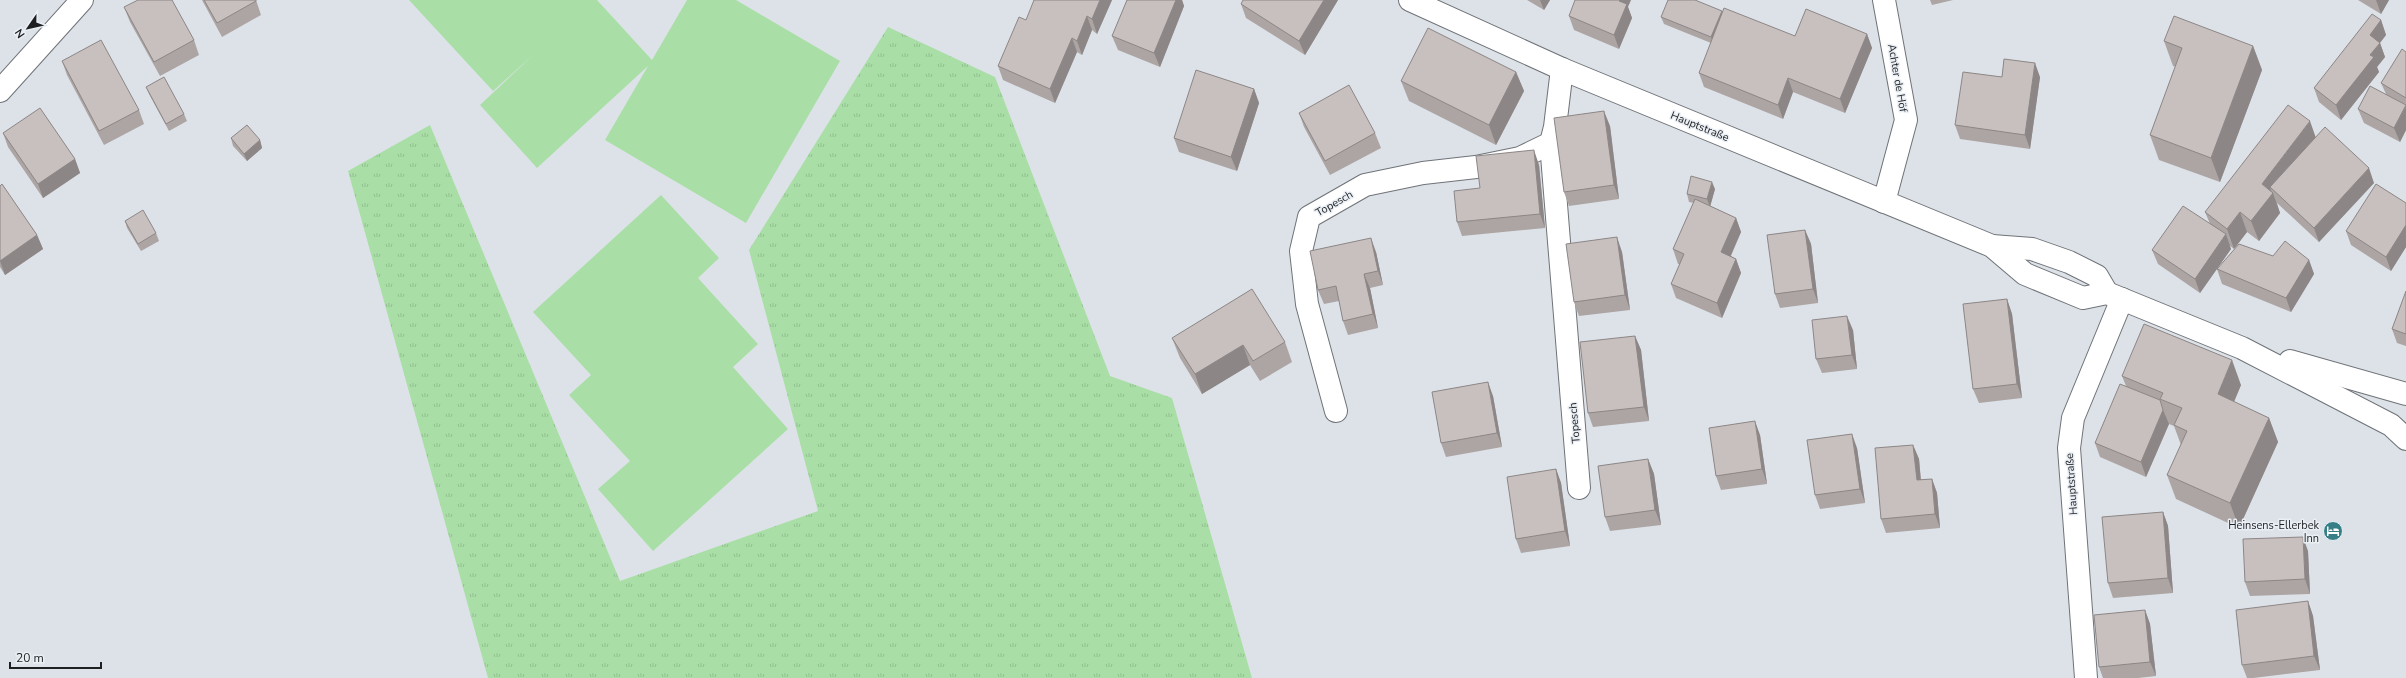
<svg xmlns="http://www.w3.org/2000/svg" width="2406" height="678" viewBox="0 0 2406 678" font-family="'Nunito Sans',sans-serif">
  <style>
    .grass { fill: url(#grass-tufts) }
    .pitch { fill: #a9dfa6 }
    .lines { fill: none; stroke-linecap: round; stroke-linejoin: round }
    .minor-casing { stroke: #6f7378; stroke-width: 24 }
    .major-casing { stroke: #6f7378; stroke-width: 24 }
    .minor { stroke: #fff; stroke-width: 22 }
    .major { stroke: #fff; stroke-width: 22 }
    .wall { fill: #aca5a4 }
    .shaded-wall { fill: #8c8686 }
    .building { fill: #c8c0bf; stroke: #8c8686 }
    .labels { text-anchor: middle; stroke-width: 3; stroke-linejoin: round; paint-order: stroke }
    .street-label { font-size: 11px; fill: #1d1f21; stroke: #eaeff5 }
    .poi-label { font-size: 11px; fill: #1d1f21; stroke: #eaeff5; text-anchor: end }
  </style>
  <defs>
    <pattern id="grass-tufts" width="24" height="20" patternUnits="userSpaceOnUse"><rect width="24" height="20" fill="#a9dfa6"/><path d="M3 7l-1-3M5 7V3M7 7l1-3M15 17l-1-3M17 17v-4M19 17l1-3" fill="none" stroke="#91bf8f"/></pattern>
  </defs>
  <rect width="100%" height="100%" fill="#dde2e8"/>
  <path class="grass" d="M888,27L995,77L1110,376L1172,398L1252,678H488L348,171L430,125L620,581L818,511L749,250Z"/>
  <g class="pitch">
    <path d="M409,0H597L652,60L687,0H736L840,61L746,223L605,140L648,66L537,168L480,105L534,54L493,91Z"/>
    <path d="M661,195L719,258L698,278L758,344L733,367L788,429L653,551L598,489L630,461L569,395L591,375L533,312Z"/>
  </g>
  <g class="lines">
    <defs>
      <g id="minor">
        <path d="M1884,0L1906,120L1884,202"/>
        <path d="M0,91L82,0"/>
        <path d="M1551,143L1579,488"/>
        <path d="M1336,411L1307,304L1301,251L1309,217L1365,185L1423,173L1476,167L1520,158L1551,143L1555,127L1562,69"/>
        <path d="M2086,678L2069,448L2073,418L2122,299"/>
      </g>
      <g id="major">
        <path d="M1410,0L1562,69L1992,246L2025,274L2083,298L2107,293L2242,348L2391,425L2406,439"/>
        <path d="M1992,246L2032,249L2069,262L2097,276L2107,293"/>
        <path d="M2290,361L2406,394"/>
      </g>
    </defs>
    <use href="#minor" class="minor-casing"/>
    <use href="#major" class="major-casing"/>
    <use href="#minor" class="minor"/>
    <use href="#major" class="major"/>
  </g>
  <g class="wall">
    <path d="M202,0H256L261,15L222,37Z"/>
    <path d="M1112,0L1097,34L1092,30L1082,55L1077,52L1055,103L1003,80L998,66Z"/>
    <path d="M1127,0H1182L1184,6L1160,67L1118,50L1112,36Z"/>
    <path d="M1338,0L1305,55L1246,18L1241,4Z"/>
    <path d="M1527,0H1550L1544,10Z"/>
    <path d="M1930,0H1953L1932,5Z"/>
    <path d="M2358,0H2389L2381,14Z"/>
    <path d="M124,7L194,40L199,55L160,76L130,22Z"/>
    <path d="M1628,7L1632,18L1619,49L1574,30L1569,16Z"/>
    <path d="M1722,13L1795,36L1867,34L1872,48L1845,113L1793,92L1783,119L1704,87L1699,73L1711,43L1664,24L1661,17Z"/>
    <path d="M2381,20L2386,35L2380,43L2385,57L2377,67L2379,72L2341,120L2319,102L2314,88Z"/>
    <path d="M2164,41L2253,46L2262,70L2220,182L2159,160L2150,135L2176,67L2173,66Z"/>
    <path d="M2406,52V130L2400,142L2364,123L2358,109L2386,94L2381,83Z"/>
    <path d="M62,61L139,110L144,124L104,145L67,75Z"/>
    <path d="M1516,72L1524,91L1496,145L1409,101L1401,81Z"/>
    <path d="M2002,77H2040L2030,149L1960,139L1955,125Z"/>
    <path d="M146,87L184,114L187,121L169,131L149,94Z"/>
    <path d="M1254,89L1259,103L1237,171L1179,152L1174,138Z"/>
    <path d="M1299,113L1375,133L1381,148L1330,175L1304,127Z"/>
    <path d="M1610,126L1619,199L1569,206L1564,192Z"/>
    <path d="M3,133L75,159L80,173L43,198L8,147Z"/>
    <path d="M2316,137L2374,183L2319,242L2277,203L2280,213L2259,241L2247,232L2234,249L2229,245L2231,249L2200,293L2158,264L2152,250L2210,224L2205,212Z"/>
    <path d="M231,138L260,140L262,148L247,161L233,146Z"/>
    <path d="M1539,165L1545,228L1462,236L1457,222L1480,188Z"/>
    <path d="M0,186L37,235L43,249L5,275L0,267Z"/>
    <path d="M1715,189L1710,206L1736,218L1741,232L1731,256L1736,259L1741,273L1722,318L1676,298L1671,284L1680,264H1678L1673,249L1694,203L1689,202L1687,194Z"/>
    <path d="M2406,203V247L2391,271L2351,245L2346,231Z"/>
    <path d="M125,221L156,233L159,241L141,251L127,228Z"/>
    <path d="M1805,230L1811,244L1818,303L1780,308L1775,294Z"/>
    <path d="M1376,252L1383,285L1370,288L1378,328L1348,335L1343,321L1339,301L1324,304L1318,290Z"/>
    <path d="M1622,252L1630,310L1579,316L1574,302Z"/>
    <path d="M2273,256L2309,260L2314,274L2291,312L2222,284L2217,269Z"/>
    <path d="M2406,291V346L2397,343L2392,329Z"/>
    <path d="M2007,299L2012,314L2022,398L1979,403L1973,389Z"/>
    <path d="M1853,330L1857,369L1822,373L1816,359Z"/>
    <path d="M1635,336L1641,350L1649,421L1593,427L1588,413Z"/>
    <path d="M1172,338L1285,342L1292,362L1260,381L1250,365L1202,394L1180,358Z"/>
    <path d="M2122,376L2241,385L2234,402L2269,418L2278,442L2239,528L2176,499L2167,475L2181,445L2174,426L2169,424L2146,477L2100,457L2095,443L2126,386Z"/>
    <path d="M1493,396L1502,447L1446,457L1441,443Z"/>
    <path d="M1760,435L1767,484L1721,490L1716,476Z"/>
    <path d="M1913,445L1919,459L1921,480L1932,479L1937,493L1940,528L1886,533L1881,519Z"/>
    <path d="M1857,448L1865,503L1820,509L1815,495Z"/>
    <path d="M1648,459L1654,474L1661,525L1610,531L1605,517Z"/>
    <path d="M1556,469L1561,483L1570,546L1521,553L1516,539Z"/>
    <path d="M2163,512L2168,526L2173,593L2113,598L2108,583Z"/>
    <path d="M2308,551L2310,594L2250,596L2245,582Z"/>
    <path d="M2308,601L2313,616L2320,670L2253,678H2247L2242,665Z"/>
    <path d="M2145,610L2150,624L2156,676L2138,678H2103L2099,667Z"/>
  </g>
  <g class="shaded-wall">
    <path d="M1100,0H1112L1097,34L1092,19Z"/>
    <path d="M1176,0H1182L1184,6L1160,67L1154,53Z"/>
    <path d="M1324,0H1338L1305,55L1299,41Z"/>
    <path d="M1540,0H1550L1544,10Z"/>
    <path d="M1620,0H1631L1628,7L1632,18L1619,49L1614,35Z"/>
    <path d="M2376,0H2389L2381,14Z"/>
    <path d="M1722,11L1724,19L1714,44L1711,37Z"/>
    <path d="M1087,16L1092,30L1082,55L1077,41Z"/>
    <path d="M2381,20L2386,35L2375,49L2370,35Z"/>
    <path d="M1867,34L1872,48L1845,113L1840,99Z"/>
    <path d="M1072,38L1077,52L1055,103L1050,89Z"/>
    <path d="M2380,43L2385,57L2377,67L2379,72L2341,120L2336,105L2370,55Z"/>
    <path d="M2253,46L2262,70L2220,182L2211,158Z"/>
    <path d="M2035,63L2040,77L2030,149L2025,135Z"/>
    <path d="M1516,72L1524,91L1496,145L1489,125Z"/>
    <path d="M1788,78L1793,92L1783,119L1778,105Z"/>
    <path d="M1254,89L1259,103L1237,171L1231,157Z"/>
    <path d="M2406,106V130L2400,142L2394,128Z"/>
    <path d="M1604,111L1610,126L1619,199L1614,185Z"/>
    <path d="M2310,121L2317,141L2270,187L2272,194L2273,193L2280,213L2259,241L2251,221L2262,184Z"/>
    <path d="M260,140L262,148L247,161L244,154Z"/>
    <path d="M1534,150L1539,165L1545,228L1540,214Z"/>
    <path d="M75,159L80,173L43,198L38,184Z"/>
    <path d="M2369,168L2374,183L2319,242L2314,228Z"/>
    <path d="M1712,182L1715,189L1710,207L1707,199Z"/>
    <path d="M2240,212L2247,232L2234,249L2227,229Z"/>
    <path d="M1736,218L1741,232L1726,266L1721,252Z"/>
    <path d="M2406,225V247L2391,271L2386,257Z"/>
    <path d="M1805,230L1811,244L1818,303L1813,289Z"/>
    <path d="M2226,234L2231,249L2200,293L2195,279Z"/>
    <path d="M37,235L43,249L5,275L0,261Z"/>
    <path d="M1617,237L1622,252L1630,310L1625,295Z"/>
    <path d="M1371,238L1376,252L1383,285L1378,271Z"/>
    <path d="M1736,259L1741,273L1722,318L1717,303Z"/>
    <path d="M2309,260L2314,274L2291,312L2286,298Z"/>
    <path d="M1364,274L1370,288L1378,328L1373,314Z"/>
    <path d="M2007,299L2012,314L2022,398L2017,384Z"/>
    <path d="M1847,316L1853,330L1857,369L1852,355Z"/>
    <path d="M1635,336L1641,350L1649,421L1644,407Z"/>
    <path d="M1243,345L1250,365L1202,394L1195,374Z"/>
    <path d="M2232,360L2241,385L2227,418L2218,394Z"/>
    <path d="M1488,382L1493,396L1502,447L1497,433Z"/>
    <path d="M2163,410L2169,424L2146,477L2141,462Z"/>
    <path d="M2269,418L2278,442L2239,528L2230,503Z"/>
    <path d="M1755,421L1760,435L1767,484L1762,469Z"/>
    <path d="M1852,434L1857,448L1865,503L1860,489Z"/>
    <path d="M1913,445L1919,459L1922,495L1917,480Z"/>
    <path d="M1648,459L1654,474L1661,525L1655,510Z"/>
    <path d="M1556,469L1561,483L1570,546L1565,531Z"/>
    <path d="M1932,479L1937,493L1940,528L1935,514Z"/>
    <path d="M2163,512L2168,526L2173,593L2168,578Z"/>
    <path d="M2303,537L2308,551L2310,594L2305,579Z"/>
    <path d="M2308,601L2313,616L2320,670L2314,656Z"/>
    <path d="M2145,610L2150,624L2156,676L2150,662Z"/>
  </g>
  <g class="building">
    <path d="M138,0H172L194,40L154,62L124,7Z"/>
    <path d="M204,0H256V1L217,23Z"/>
    <path d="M1034,0H1100L1092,19L1087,16L1077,41L1072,38L1050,89L998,66L1019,17L1026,20Z"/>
    <path d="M1127,0H1176L1154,53L1112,36Z"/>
    <path d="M1243,0H1324L1299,41L1241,4Z"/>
    <path d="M1575,0H1620L1619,1L1627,4L1614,35L1569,16Z"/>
    <path d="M1668,0H1695L1722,11L1711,37L1661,17Z"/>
    <path d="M1724,8L1795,36L1806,9L1867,34L1840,99L1788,78L1778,105L1699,73Z"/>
    <path d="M2372,14L2381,20L2370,35L2380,43L2370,55L2374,57L2336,105L2314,88Z"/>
    <path d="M2174,16L2253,46L2211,158L2150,135L2182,48L2164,41Z"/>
    <path d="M1428,28L1516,72L1489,125L1401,81Z"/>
    <path d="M101,40L139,110L99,131L62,61Z"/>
    <path d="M2402,49L2406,52V98L2381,83Z"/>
    <path d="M2004,59L2035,63L2025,135L1955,125L1963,72L2002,77Z"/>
    <path d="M1196,70L1254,89L1231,157L1174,138Z"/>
    <path d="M164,77L184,114L166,124L146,87Z"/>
    <path d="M1349,85L1375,133L1325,161L1299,113Z"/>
    <path d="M2370,86L2406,105L2394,128L2358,109Z"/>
    <path d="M2288,105L2310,121L2262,184L2273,193L2251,221L2240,212L2227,229L2205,212Z"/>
    <path d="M40,108L75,159L38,184L3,133Z"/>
    <path d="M1604,111L1614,185L1564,192L1554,118Z"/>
    <path d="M247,125L260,140L244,154L231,138Z"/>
    <path d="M2325,127L2369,168L2314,228L2270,187Z"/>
    <path d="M1534,150L1540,214L1457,222L1454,191L1480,188L1476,156Z"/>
    <path d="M1691,176L1712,182L1707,199L1687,194Z"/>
    <path d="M2,184L37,235L0,261V186Z"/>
    <path d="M2376,184L2406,203V225L2386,257L2346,231Z"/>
    <path d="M1695,199L1736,218L1721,252L1736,259L1717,303L1671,284L1684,254L1673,249Z"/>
    <path d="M2183,206L2226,234L2195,279L2152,250Z"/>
    <path d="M143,210L156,233L138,244L125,221Z"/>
    <path d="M1805,230L1813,289L1775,294L1767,235Z"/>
    <path d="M1617,237L1625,295L1574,302L1566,244Z"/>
    <path d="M1371,238L1378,271L1364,274L1373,314L1343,321L1336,286L1318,290L1310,251Z"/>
    <path d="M2285,241L2309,260L2286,298L2217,269L2239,244L2273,256Z"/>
    <path d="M1252,289L1285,342L1253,361L1243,345L1195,374L1172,338Z"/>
    <path d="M2406,291V334L2392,329Z"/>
    <path d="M2007,299L2017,384L1973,389L1963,304Z"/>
    <path d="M1847,316L1852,355L1816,359L1812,320Z"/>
    <path d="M2144,324L2232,360L2218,394L2269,418L2230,503L2167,475L2187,431L2174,425L2182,408L2160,399L2163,393L2122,376Z"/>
    <path d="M1635,336L1644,407L1588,413L1580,342Z"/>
    <path d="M1488,382L1497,433L1441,443L1432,392Z"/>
    <path d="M2120,384L2160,400L2163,410L2141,462L2095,443Z"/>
    <path d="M1755,421L1762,469L1716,476L1709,428Z"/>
    <path d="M1852,434L1860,489L1815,495L1807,440Z"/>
    <path d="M1913,445L1917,480L1932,479L1935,514L1881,519L1875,448Z"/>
    <path d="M1648,459L1655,510L1605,517L1598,466Z"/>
    <path d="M1556,469L1565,531L1516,539L1507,477Z"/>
    <path d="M2163,512L2168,578L2108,583L2102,517Z"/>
    <path d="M2303,537L2305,579L2245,582L2243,539Z"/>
    <path d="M2308,601L2314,656L2242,665L2236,610Z"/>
    <path d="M2145,610L2150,662L2099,667L2094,615Z"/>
  </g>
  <defs>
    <symbol id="hotel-disc" viewBox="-11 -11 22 22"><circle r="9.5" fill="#377f87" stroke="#eaeff5"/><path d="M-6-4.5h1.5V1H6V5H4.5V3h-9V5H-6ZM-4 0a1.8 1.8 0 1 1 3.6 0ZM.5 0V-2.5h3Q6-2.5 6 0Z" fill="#fff"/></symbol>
  </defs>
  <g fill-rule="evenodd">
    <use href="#hotel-disc" x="2322" y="520" width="22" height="22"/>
  </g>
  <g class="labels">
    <g class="street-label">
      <text transform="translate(1898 78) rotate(80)" y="4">Achter de Höf</text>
      <text transform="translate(1700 126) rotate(22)" y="4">Hauptstraße</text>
      <text transform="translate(1334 203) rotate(-30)" y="4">Topesch</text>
      <text transform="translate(1574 423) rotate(-95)" y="4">Topesch</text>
      <text transform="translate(2071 484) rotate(-94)" y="4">Hauptstraße</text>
    </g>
    <g class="poi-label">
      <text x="2319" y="529">Heinsens-Ellerbek<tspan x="2319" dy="13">Inn</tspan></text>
    </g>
  </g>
  <g transform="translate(28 28) rotate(236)" stroke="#eaeff5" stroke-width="3" paint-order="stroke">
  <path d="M0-3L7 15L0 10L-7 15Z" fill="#1d1f21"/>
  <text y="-6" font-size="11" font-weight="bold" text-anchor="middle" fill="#1d1f21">N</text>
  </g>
  <path d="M10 662v6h91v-6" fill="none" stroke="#1d1f21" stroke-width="2"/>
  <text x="16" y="662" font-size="12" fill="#1d1f21" stroke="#eaeff5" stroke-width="3" paint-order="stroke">20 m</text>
</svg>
